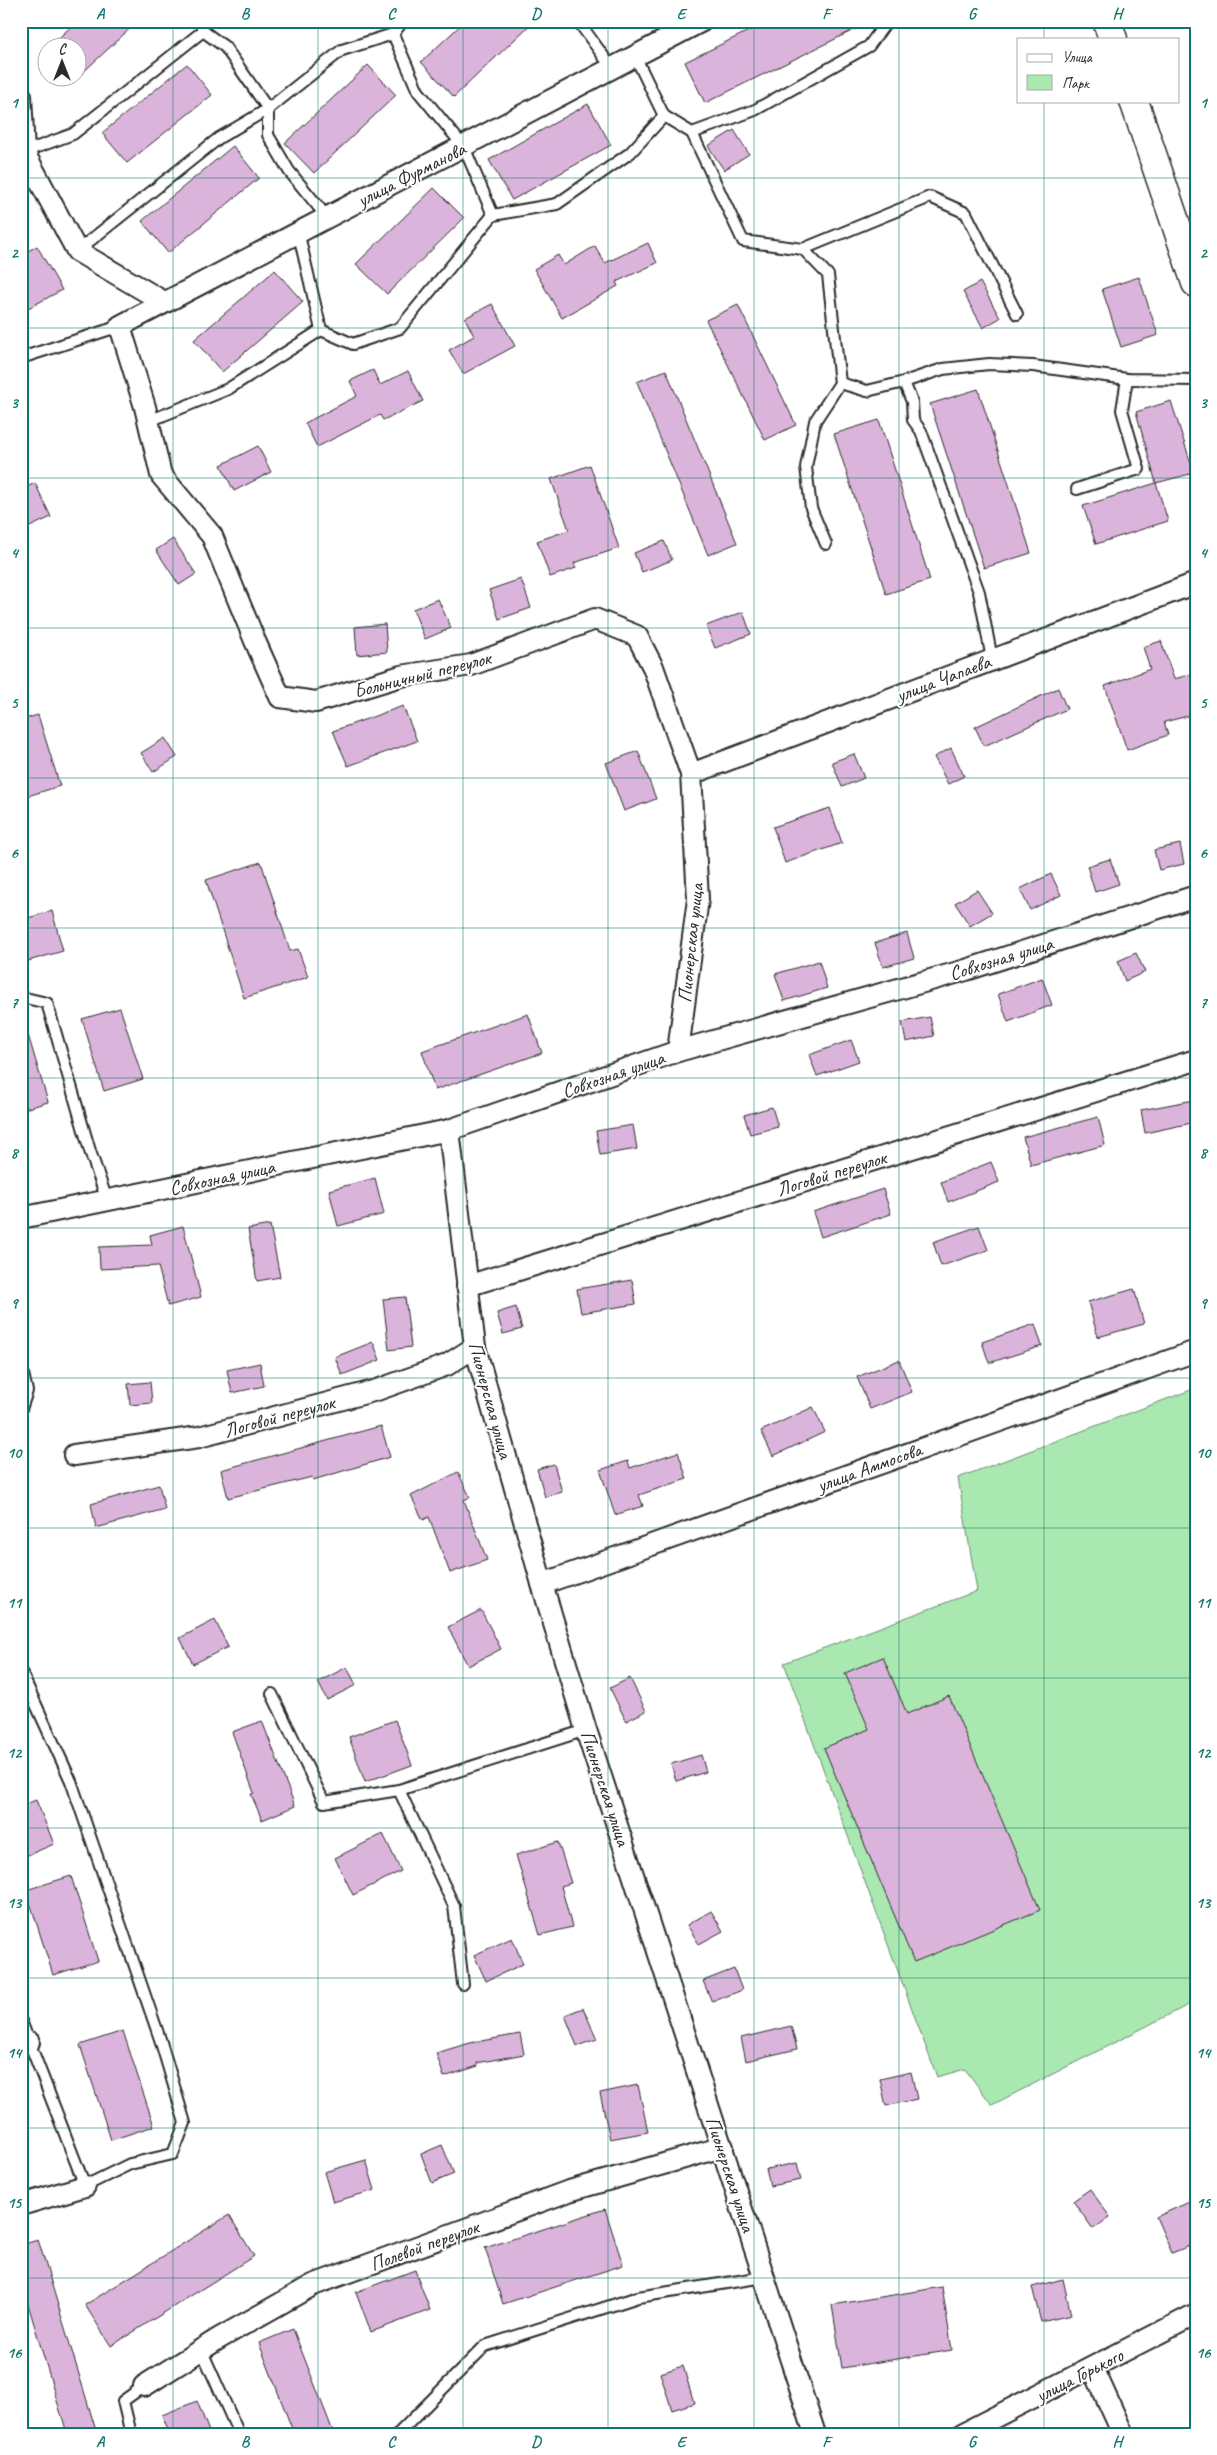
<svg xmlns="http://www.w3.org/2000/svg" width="1217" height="2455" viewBox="0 0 1217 2455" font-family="Caveat,sans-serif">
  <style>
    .green { fill: #a9e9b1; stroke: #6a8a6e }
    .building { fill: #dbb4dc; stroke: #2b2b2b }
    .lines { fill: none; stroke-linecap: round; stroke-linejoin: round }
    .lane-casing { stroke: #2b2b2b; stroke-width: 14 }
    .street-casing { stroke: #2b2b2b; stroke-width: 24 }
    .secondary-casing { stroke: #2b2b2b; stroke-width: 31 }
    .lane { stroke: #fff; stroke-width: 10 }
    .street { stroke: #fff; stroke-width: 20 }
    .secondary { stroke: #fff; stroke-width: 28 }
    .grid { fill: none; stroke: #0f766e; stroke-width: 1; stroke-opacity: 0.55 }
    .labels { text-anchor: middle; stroke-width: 4; stroke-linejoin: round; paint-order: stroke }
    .street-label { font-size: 20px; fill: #2b2b2b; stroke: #fff }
    .neatline { fill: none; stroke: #0f766e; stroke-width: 2 }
    .grid-label { font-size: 16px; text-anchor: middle; font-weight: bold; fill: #0f766e }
  </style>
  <rect width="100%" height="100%" fill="#fff"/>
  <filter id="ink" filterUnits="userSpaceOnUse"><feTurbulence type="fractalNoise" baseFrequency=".02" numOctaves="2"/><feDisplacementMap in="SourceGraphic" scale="10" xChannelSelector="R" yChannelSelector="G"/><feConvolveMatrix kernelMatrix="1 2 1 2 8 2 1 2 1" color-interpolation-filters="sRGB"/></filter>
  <g filter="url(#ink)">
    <path class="green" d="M1196,1388V2001L992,2105L965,2069L937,2077L784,1663L977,1591L958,1478Z"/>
    <g class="building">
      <path d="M77,21H138L78,77V48H48Z"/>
      <path d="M465,21H534L454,97L421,62Z"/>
      <path d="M769,21H872L705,103L685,62Z"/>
      <path d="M187,64L212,95L127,163L102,133Z"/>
      <path d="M368,65L396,95L314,173L285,143Z"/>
      <path d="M588,104L611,145L512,200L489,160Z"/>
      <path d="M734,130L749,154L724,170L708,146Z"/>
      <path d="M233,146L259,178L168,253L142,221Z"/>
      <path d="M434,188L464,218L387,294L356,264Z"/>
      <path d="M648,243L657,263L616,282L618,286L562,318L534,269L558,255L564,265L595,246L605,263Z"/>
      <path d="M37,246L62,290L21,312V255Z"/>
      <path d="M275,270L303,302L222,372L194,340Z"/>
      <path d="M1139,277L1158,335L1121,347L1102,289Z"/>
      <path d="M980,282L1000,318L983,328L963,292Z"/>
      <path d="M492,304L515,346L463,374L449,350L474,336L465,318Z"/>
      <path d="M738,305L796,425L765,440L706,320Z"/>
      <path d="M373,370L380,385L408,371L423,401L383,420L380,415L317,447L305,423L357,396L350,381Z"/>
      <path d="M666,370L737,543L708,555L637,382Z"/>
      <path d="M978,389L1031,553L984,568L930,404Z"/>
      <path d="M1171,401L1194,473L1156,483L1136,412Z"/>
      <path d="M879,420L930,580L886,594L834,434Z"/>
      <path d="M258,446L271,472L234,491L221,465Z"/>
      <path d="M590,465L619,548L574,563L576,568L550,577L537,541L569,530L551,479Z"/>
      <path d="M35,483L51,517L21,531V490Z"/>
      <path d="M1156,483L1168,521L1096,544L1083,506Z"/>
      <path d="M173,539L196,574L179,585L156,550Z"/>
      <path d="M664,541L672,560L642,572L634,553Z"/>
      <path d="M521,579L531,608L499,619L489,590Z"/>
      <path d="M438,599L451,628L425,639L413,609Z"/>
      <path d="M743,612L751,634L715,648L706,626Z"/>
      <path d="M385,624L387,652L357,655L355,627Z"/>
      <path d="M1161,641L1174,679L1196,673V714L1164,722L1168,735L1127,750L1105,686L1150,669L1143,647Z"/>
      <path d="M1058,688L1067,709L984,746L975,727Z"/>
      <path d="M403,706L417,741L348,766L333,731Z"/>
      <path d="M38,715L60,786L21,798V720Z"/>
      <path d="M165,738L177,757L153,772L141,753Z"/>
      <path d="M951,748L964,776L948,784L934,757Z"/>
      <path d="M638,751L656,799L624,811L606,763Z"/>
      <path d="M854,754L864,778L842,787L832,762Z"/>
      <path d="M830,808L842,843L785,863L773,827Z"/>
      <path d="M1180,844L1184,864L1159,870L1154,850Z"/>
      <path d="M1110,859L1119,884L1095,892L1087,866Z"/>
      <path d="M261,862L290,951L298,949L308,977L244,998L206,880Z"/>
      <path d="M1051,874L1061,895L1030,910L1020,889Z"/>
      <path d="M977,890L992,913L970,926L955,903Z"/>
      <path d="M52,911L63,951L21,963V920Z"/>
      <path d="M907,933L914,958L883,967L875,943Z"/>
      <path d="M1136,953L1145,972L1125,981L1118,961Z"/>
      <path d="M819,961L827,988L784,1001L775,974Z"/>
      <path d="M1042,978L1052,1005L1008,1022L998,994Z"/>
      <path d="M120,1008L143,1079L104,1091L82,1019Z"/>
      <path d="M528,1014L542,1053L435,1090L422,1051Z"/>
      <path d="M930,1017L934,1036L906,1042L902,1022Z"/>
      <path d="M21,1028H26L48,1102L21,1110Z"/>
      <path d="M851,1040L859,1061L817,1076L809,1055Z"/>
      <path d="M1194,1100L1196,1122L1145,1133L1141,1110Z"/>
      <path d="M772,1107L778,1127L750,1134L744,1115Z"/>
      <path d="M1098,1117L1105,1145L1031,1165L1023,1137Z"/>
      <path d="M633,1125L637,1149L600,1155L596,1131Z"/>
      <path d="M991,1162L999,1182L948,1202L941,1182Z"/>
      <path d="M375,1178L384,1214L338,1226L329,1190Z"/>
      <path d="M883,1189L891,1214L821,1237L813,1212Z"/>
      <path d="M270,1225L280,1277L257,1281L248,1229Z"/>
      <path d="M183,1226L201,1297L168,1306L158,1266L100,1269L99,1247L152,1245L150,1235Z"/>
      <path d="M979,1226L988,1250L941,1266L933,1242Z"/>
      <path d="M632,1280L636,1304L581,1313L577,1289Z"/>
      <path d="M1134,1289L1144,1324L1098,1337L1088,1302Z"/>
      <path d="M405,1297L411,1347L389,1350L383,1299Z"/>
      <path d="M516,1307L522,1329L503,1334L497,1313Z"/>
      <path d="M1035,1324L1042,1346L989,1363L982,1342Z"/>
      <path d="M373,1342L380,1360L342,1375L335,1357Z"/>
      <path d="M899,1360L912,1392L870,1409L857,1377Z"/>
      <path d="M260,1363L264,1386L232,1393L227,1370Z"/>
      <path d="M150,1382L152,1403L130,1405L128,1384Z"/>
      <path d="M813,1407L825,1432L773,1456L761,1431Z"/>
      <path d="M381,1426L390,1457L313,1480L312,1477L228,1498L221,1470Z"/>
      <path d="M678,1452L687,1479L639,1495L643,1506L615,1515L600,1470L628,1461L630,1468Z"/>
      <path d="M554,1464L562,1492L545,1497L537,1469Z"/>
      <path d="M458,1472L470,1497L464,1500L487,1560L450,1573L429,1517L423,1520L411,1496Z"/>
      <path d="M159,1485L165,1509L96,1528L91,1504Z"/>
      <path d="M481,1610L501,1649L468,1666L448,1627Z"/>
      <path d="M215,1620L228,1647L193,1664L180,1638Z"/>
      <path d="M883,1657L907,1714L949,1696L1040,1910L914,1962L824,1748L869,1729L845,1673Z"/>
      <path d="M347,1667L356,1685L327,1700L318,1682Z"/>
      <path d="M630,1678L646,1711L626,1721L610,1688Z"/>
      <path d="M395,1720L412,1765L365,1782L349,1737Z"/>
      <path d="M262,1721L295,1806L262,1820L251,1794L254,1793L232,1732Z"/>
      <path d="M701,1755L706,1772L676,1781L671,1764Z"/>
      <path d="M36,1800L54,1844L21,1858V1806Z"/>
      <path d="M383,1834L401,1871L353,1895L335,1858Z"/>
      <path d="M558,1842L571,1883L561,1886L572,1927L540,1935L516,1855Z"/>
      <path d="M71,1876L98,1961L53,1975L26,1890Z"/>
      <path d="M711,1911L723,1931L699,1944L687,1925Z"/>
      <path d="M512,1938L523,1964L486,1981L474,1955Z"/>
      <path d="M734,1969L742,1990L712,2002L703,1981Z"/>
      <path d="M583,2008L597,2039L577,2046L565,2015Z"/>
      <path d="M791,2026L797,2049L746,2061L741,2038Z"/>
      <path d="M123,2031L154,2126L111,2140L80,2045Z"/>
      <path d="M520,2034L524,2054L477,2063L478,2066L444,2077L436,2053L470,2043Z"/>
      <path d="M911,2072L917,2099L886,2106L880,2079Z"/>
      <path d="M638,2085L648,2132L610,2139L600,2093Z"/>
      <path d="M442,2145L454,2174L432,2183L421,2154Z"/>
      <path d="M366,2160L375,2190L333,2202L324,2172Z"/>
      <path d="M797,2163L801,2180L770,2186L766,2169Z"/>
      <path d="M1090,2189L1110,2217L1093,2229L1073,2201Z"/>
      <path d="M1196,2199V2243L1172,2253L1156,2217Z"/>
      <path d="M605,2209L623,2265L503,2304L485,2248Z"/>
      <path d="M229,2215L254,2256L111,2346L85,2305Z"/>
      <path d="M38,2240L41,2249L97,2434H67L21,2281V2245Z"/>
      <path d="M415,2270L430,2310L371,2332L356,2292Z"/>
      <path d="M1063,2279L1071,2315L1041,2322L1032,2287Z"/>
      <path d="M942,2287L952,2350L842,2368L832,2305Z"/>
      <path d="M293,2329L334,2434H294L259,2343Z"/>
      <path d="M683,2366L694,2403L672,2410L660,2373Z"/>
      <path d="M197,2401L210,2434H170L162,2415Z"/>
    </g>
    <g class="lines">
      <defs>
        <g id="lane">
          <path d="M200,21L203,31"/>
          <path d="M578,21L612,68"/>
          <path d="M664,116L692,133L755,110L869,46L887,21"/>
          <path d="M692,133L743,241L803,249L930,197L966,213L1017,314"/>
          <path d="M24,152L73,134L203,31L225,47L268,109V135L289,171L326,216"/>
          <path d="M493,215L557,204L630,153L664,116L635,56"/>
          <path d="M803,249L828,275L840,383L867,391L904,382L912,402L913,420L921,431L979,592L992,659"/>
          <path d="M77,251L219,138L268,109L342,50L393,34L403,21"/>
          <path d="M321,330L353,344L400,328L493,215L464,147L418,91L393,34"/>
          <path d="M21,358L120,326"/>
          <path d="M904,382L943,369L989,364L1033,366L1127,379L1196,380"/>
          <path d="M149,421L228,389L321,330L298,231"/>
          <path d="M1077,489L1139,469L1122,410L1127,379"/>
          <path d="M826,544L811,508L806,467L815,421L840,383"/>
          <path d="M21,997L47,1003L90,1151L107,1200"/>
          <path d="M21,1365L27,1391L21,1409"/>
          <path d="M21,1672L71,1781L160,2039L185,2123L173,2154L130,2164L85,2186L21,2021"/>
          <path d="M272,1694L324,1802L399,1790L586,1730"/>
          <path d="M399,1790L454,1906L463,1984"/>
          <path d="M201,2349L239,2434"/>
          <path d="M131,2434L123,2401L144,2386"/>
          <path d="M398,2434L485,2346L638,2297L764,2277"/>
        </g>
        <g id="street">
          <path d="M21,96L24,152L77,251L164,302"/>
          <path d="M691,774L1196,583"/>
          <path d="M678,1051L698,899L691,774L653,667L637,636L595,619L471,665L401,676L316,702L280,697L255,641L212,536L161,475L145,407L120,326L702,21"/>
          <path d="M449,1130L475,1347L542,1584L586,1730L815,2434"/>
          <path d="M21,1218L449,1130L678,1051L966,970L1196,896"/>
          <path d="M467,1286L1196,1060"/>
          <path d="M74,1455L199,1437L377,1390L447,1365L475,1347"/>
          <path d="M542,1584L1196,1351"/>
          <path d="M21,2044L29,2042"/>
          <path d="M21,2205L85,2186"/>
          <path d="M1093,2368L1123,2434"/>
          <path d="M144,2386L218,2339L313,2285L569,2191L723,2147"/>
          <path d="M962,2434L1196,2314"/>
        </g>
        <g id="secondary">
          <path d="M1107,21L1113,39"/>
          <path d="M1134,101L1196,283"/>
        </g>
      </defs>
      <use href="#lane" class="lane-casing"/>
      <use href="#street" class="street-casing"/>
      <use href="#secondary" class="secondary-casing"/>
      <use href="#lane" class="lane"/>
      <use href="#street" class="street"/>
      <use href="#secondary" class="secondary"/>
    </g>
  </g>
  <path class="grid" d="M173,21V2434M318,21V2434M463,21V2434M608,21V2434M754,21V2434M899,21V2434M1044,21V39M1044,101V2434M21,178H1196M21,328H1196M21,478H1196M21,628H1196M21,778H1196M21,928H1196M21,1078H1196M21,1228H1196M21,1378H1196M21,1528H1196M21,1678H1196M21,1828H1196M21,1978H1196M21,2128H1196M21,2278H1196"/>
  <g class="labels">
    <g class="street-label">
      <text transform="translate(411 174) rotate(-27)" y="7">улица Фурманова</text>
      <text transform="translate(422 674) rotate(-14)" y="7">Больничный переулок</text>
      <text transform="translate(943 678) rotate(-21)" y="7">улица Чапаева</text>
      <text transform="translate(690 943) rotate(-84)" y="7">Пионерская улица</text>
      <text transform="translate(1001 958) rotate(-17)" y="7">Совхозная улица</text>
      <text transform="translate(613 1074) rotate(-19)" y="7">Совхозная улица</text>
      <text transform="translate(831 1173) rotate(-17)" y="7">Логовой переулок</text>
      <text transform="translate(222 1177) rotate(-12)" y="7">Совхозная улица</text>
      <text transform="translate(491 1400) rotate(75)" y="7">Пионерская улица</text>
      <text transform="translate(279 1416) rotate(-15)" y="7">Логовой переулок</text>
      <text transform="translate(869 1467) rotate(-20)" y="7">улица Аммосова</text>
      <text transform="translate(606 1788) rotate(72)" y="7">Пионерская улица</text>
      <text transform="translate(731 2174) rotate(72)" y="7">Пионерская улица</text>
      <text transform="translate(424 2245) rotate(-20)" y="7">Полевой переулок</text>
      <text transform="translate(1079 2375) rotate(-27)" y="7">улица Горького</text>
    </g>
  </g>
  <rect width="1217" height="2455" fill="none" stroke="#fff" stroke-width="55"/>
  <rect x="1017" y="38" width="162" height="65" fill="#ffffff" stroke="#aaaaaa"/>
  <rect x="1027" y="54" width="25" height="8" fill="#ffffff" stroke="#aaaaaa"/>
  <text x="1062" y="62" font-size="15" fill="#2b2b2b">Улица</text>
  <rect x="1027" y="75" width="25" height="15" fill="#a9e9b1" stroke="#aaaaaa"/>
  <text x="1062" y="88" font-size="15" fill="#2b2b2b">Парк</text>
  <g transform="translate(62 62)"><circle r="24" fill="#ffffff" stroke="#aaaaaa"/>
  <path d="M0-4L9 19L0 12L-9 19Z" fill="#2b2b2b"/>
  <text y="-8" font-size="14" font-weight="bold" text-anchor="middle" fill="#2b2b2b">С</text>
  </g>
  <rect x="28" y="28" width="1162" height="2400" class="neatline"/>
  <g class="grid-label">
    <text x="100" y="19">A</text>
    <text x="245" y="19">B</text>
    <text x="391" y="19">C</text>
    <text x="536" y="19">D</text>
    <text x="681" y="19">E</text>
    <text x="826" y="19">F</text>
    <text x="972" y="19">G</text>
    <text x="1117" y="19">H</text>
    <text x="14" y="108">1</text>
    <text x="1203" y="108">1</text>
    <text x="14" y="258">2</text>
    <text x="1203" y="258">2</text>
    <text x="14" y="408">3</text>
    <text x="1203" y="408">3</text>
    <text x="14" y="558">4</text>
    <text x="1203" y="558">4</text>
    <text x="14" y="708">5</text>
    <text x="1203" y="708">5</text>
    <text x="14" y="858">6</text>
    <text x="1203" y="858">6</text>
    <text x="14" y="1008">7</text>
    <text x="1203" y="1008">7</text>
    <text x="14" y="1158">8</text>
    <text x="1203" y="1158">8</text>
    <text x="14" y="1308">9</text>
    <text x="1203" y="1308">9</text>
    <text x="14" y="1458">10</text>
    <text x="1203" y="1458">10</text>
    <text x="14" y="1608">11</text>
    <text x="1203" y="1608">11</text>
    <text x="14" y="1758">12</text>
    <text x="1203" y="1758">12</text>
    <text x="14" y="1908">13</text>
    <text x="1203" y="1908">13</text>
    <text x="14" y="2058">14</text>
    <text x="1203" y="2058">14</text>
    <text x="14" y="2208">15</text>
    <text x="1203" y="2208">15</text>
    <text x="14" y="2358">16</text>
    <text x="1203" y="2358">16</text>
    <text x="100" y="2447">A</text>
    <text x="245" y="2447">B</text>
    <text x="391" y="2447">C</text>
    <text x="536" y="2447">D</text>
    <text x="681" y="2447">E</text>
    <text x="826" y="2447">F</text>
    <text x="972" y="2447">G</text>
    <text x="1117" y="2447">H</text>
  </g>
</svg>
